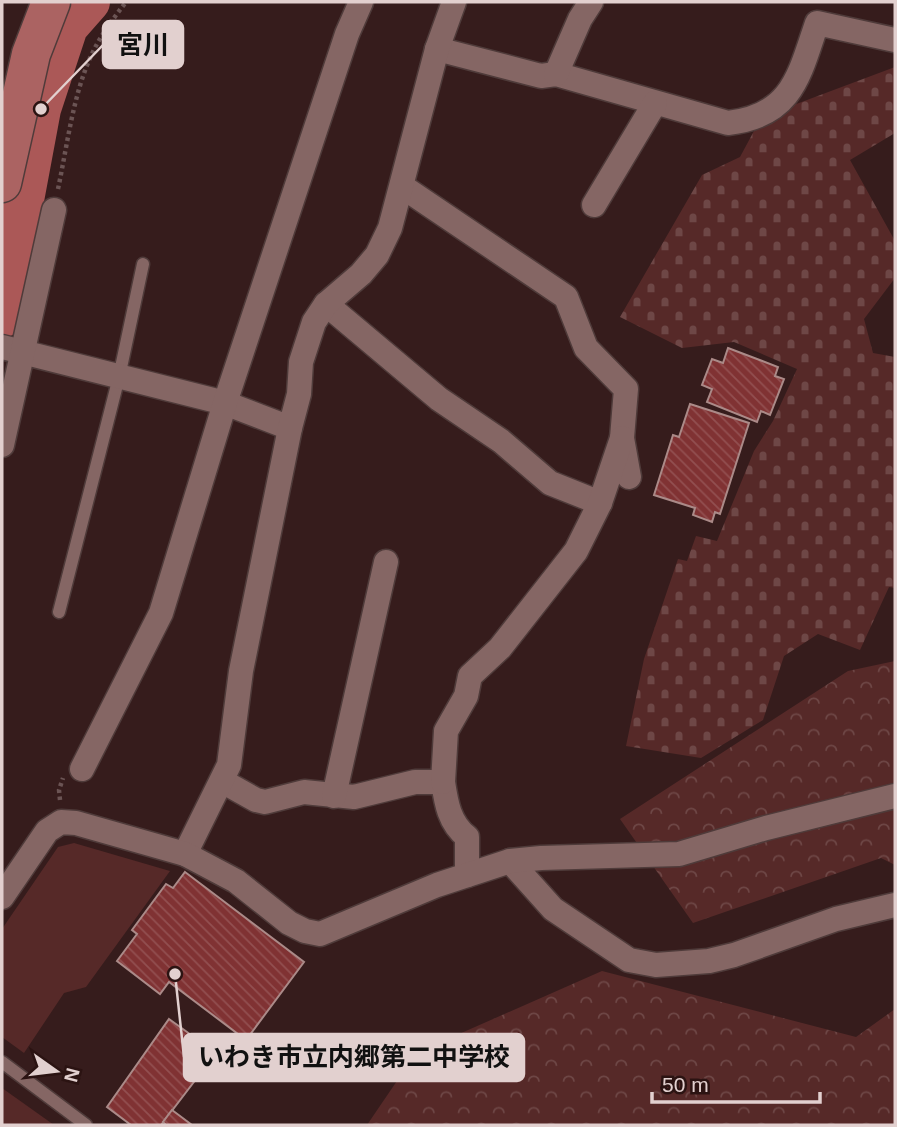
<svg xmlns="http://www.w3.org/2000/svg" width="897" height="1127" viewBox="0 0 897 1127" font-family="Helvetica,'Noto Sans JP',sans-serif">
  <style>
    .forest { fill: url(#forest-crowns) }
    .cemetery { fill: url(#cemetery-stones) }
    .pitch { fill: #562928 }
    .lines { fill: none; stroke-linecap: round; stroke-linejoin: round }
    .river { stroke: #ab5857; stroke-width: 40 }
    .building { fill: url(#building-back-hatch); stroke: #ab8a88; stroke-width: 2 }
    .lane-casing { stroke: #4f3b3a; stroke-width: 15 }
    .street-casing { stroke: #4f3b3a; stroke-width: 27 }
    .primary-casing { stroke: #4f3b3a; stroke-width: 41 }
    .path { stroke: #6b5454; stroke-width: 4.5; stroke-dasharray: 3.5 3.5; stroke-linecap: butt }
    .lane { stroke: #856664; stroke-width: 12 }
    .street { stroke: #856664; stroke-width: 24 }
    .primary { stroke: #ab6362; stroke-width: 38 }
    .leader { fill: none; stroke: #e2d0cf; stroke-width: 2.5 }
    .callout-dot { fill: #e2d0cf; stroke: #2b1312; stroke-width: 2.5 }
    .callout { fill: #e2d0cf; stroke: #e2d0cf; stroke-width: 2.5 }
    .callout-label { font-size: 26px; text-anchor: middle; font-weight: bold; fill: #111 }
  </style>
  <defs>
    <pattern id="forest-crowns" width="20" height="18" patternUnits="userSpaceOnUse" patternTransform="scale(1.75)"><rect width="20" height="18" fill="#562928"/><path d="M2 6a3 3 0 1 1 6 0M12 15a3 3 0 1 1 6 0" fill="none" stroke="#6e4746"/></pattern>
    <pattern id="cemetery-stones" width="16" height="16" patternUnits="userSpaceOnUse" patternTransform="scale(1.75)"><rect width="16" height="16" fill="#562928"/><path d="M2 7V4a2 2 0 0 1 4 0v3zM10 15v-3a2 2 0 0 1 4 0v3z" fill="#6e4746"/></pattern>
    <pattern id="building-back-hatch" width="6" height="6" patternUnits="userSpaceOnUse" patternTransform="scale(1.75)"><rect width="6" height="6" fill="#803233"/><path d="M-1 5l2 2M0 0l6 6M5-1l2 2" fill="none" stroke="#924f50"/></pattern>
  </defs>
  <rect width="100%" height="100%" fill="#361c1c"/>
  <g class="forest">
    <path d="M895,661V865L881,858L693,923L620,819L848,671Z"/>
    <path d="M602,971L856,1037L895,1009V1125H367L416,1053Z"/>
  </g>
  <path class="cemetery" d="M895,67V133L850,160L895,241V278L864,319L873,353L895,357V588L889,587L860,650L818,634L784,656L763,720L701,758L626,746L644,659L678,559L687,561L696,536L717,541L754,451L773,421L797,369L734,342L682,348L620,317L702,175L740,157L754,131L783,109Z"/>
  <g class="pitch">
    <path d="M74,843L170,871L86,987L64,993L24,1053L2,1037V929L58,847Z"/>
    <path d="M2,1088L54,1125H2Z"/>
  </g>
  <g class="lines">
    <path class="river" d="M2,318L41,109L68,27L90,2"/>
  </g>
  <g class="building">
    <path d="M728,348L778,367L775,376L784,379L770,415L761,411L757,422L707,402L712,389L702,385L712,359L723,363Z"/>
    <path d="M690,404L749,423L720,514L715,512L712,522L693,515L695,508L654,495L673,435L679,437Z"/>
    <path d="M185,872L304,962L246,1040L169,982L160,994L117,961L137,934L132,930L166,884L173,888Z"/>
    <path d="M169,1019L216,1053L161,1125H131L107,1107Z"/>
    <path d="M172,1110L192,1125H166L163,1122Z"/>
  </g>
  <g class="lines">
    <defs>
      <g id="lane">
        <path d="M59,612L119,377L143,264"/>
        <path d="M2,1062L86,1125"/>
      </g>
      <g id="street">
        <path d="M437,49L541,76L556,74L728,123C792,116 799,76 817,23L895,40"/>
        <path d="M556,74L580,19L591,2"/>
        <path d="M403,187L566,297L586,348L626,389L622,438L629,477"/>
        <path d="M594,205L655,103"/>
        <path d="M326,304L439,399L501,441L550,483L600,503"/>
        <path d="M2,347L225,403L290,428"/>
        <path d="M2,445L54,210"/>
        <path d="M82,769L161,613L225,403L347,34L361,2"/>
        <path d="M222,781L256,800L265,802L304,792L354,797L415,782H443C446,802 449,823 467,837V875"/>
        <path d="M443,782L446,731L466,696L470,676L500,648L576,551L600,503L622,438"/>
        <path d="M334,796L386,562"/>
        <path d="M185,854L229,765L241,671L290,428L299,394L301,362L314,322L326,304L361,274L377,255L390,228L437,49L454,2"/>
        <path d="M510,861L553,909L629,960L656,965L709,961L734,955L836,919L895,905"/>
        <path d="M2,897L47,831L61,822L76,823L185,854L236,881L289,923L305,931L320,934L437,885L510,861L541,858L679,854L766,828L895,796"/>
      </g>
      <path id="primary" d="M2,183L31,54L51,2"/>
    </defs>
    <use href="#lane" class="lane-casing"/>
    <use href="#street" class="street-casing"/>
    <use href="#primary" class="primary-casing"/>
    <g class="path">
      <path d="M58,189C67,147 73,95 91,56C100,36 113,19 126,2"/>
      <path d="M60,800L59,790L63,778"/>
    </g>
    <use href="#lane" class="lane"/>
    <use href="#street" class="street"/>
    <use href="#primary" class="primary"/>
  </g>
  <path class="leader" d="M41 109L103 45M175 974L184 1057"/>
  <g class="callout-dot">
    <circle cx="41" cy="109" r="7"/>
    <circle cx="175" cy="974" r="7"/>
  </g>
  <g class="callout">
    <rect x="103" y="21" width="80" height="47" rx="7"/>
    <rect x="184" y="1034" width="340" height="47" rx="7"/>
  </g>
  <g class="callout-label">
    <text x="143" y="54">宮川</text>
    <text x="354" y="1066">いわき市立内郷第二中学校</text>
  </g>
  <rect width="897" height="1127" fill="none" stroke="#e2d0cf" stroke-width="7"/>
  <g transform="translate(56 1071) rotate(104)" stroke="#2b1312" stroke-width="5" paint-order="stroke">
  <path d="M0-5L12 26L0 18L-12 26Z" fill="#e2d0cf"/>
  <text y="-10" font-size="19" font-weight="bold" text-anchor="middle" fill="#e2d0cf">N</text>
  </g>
  <path d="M652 1092v10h168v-10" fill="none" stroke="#e2d0cf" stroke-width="3.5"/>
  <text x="662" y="1092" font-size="21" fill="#e2d0cf" stroke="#2b1312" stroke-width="5" paint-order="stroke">50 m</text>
</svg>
